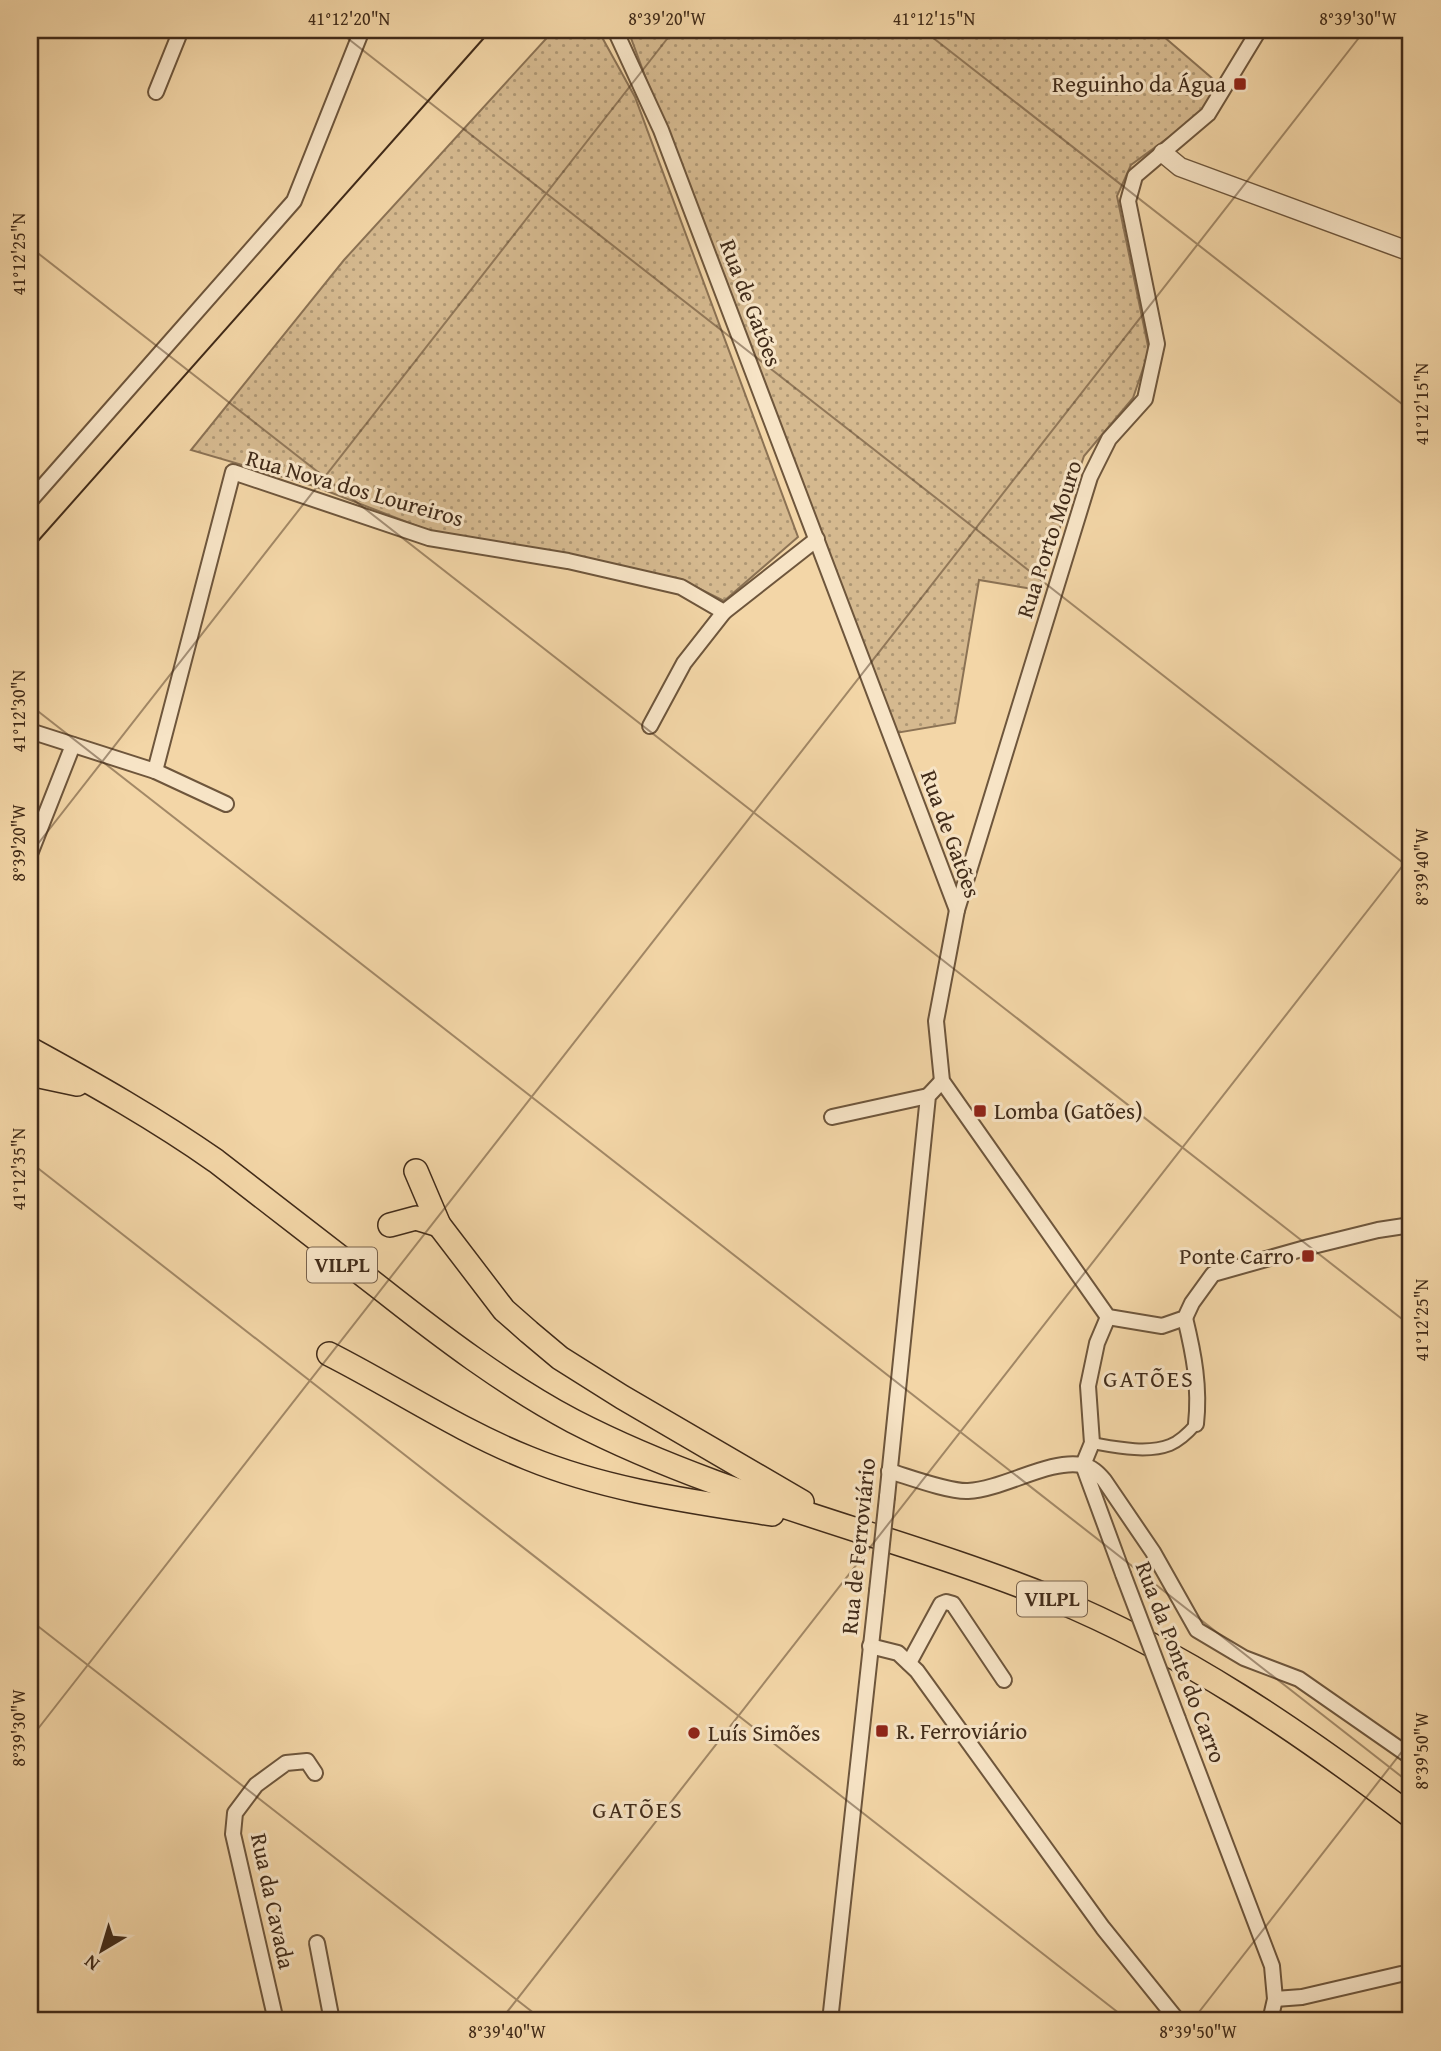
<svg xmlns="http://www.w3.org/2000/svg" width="1441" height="2051" viewBox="0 0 1441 2051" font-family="'Gentium Book Plus',serif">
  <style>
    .grass { fill: url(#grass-dots); stroke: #8b7254; stroke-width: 2 }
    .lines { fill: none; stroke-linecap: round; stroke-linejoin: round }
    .pedestrian-casing { stroke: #6e563c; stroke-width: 14 }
    .minor-casing { stroke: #6e563c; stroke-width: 18 }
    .tertiary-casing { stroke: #6e563c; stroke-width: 21 }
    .trunk-casing { stroke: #412b19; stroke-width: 26 }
    .pedestrian { stroke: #f7e4c6; stroke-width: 10 }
    .minor { stroke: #f7e4c6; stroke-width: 14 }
    .tertiary { stroke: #f7e4c6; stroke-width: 18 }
    .trunk { stroke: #f3d6a7; stroke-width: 23 }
    .tram { stroke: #412b19; stroke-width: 2 }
    .minor-bridge-casing { stroke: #6e563c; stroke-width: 18; stroke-linecap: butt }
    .minor-bridge { stroke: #f7e4c6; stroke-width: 14 }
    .ticks { fill: none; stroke: #412b19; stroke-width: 2; stroke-opacity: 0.45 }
    .poi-dot { fill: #8f2418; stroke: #f7e4c6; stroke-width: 2.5 }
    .labels { text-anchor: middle; stroke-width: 6; stroke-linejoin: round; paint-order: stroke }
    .shield { fill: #f7e4c6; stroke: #78624d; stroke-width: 2 }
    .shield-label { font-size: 21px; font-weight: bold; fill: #412b19 }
    .poi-label { font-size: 23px; fill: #412b19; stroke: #f7e4c6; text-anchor: start }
    .street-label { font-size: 23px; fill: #412b19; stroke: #f7e4c6 }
    .neighbourhood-label { font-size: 24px; letter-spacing: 2px; fill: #412b19; stroke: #f7e4c6 }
    .neatline { fill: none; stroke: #412b19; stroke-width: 2.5 }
    .ticks-label { font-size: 18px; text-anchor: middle; fill: #412b19 }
  </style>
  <defs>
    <pattern id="grass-dots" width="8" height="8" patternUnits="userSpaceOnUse" patternTransform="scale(1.75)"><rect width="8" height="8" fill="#d5b98f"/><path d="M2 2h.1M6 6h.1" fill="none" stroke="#ae9774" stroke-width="1.8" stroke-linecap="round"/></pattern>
  </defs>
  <rect width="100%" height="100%" fill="#f3d6a7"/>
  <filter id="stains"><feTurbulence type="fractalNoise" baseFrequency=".00286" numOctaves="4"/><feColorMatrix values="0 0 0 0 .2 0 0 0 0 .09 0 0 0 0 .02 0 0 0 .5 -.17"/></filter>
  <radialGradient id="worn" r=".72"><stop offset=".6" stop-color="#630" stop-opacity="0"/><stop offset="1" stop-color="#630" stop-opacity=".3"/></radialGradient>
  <g class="grass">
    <path d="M554,30H598L635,97L798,537L724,601L682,580L630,572L563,552L554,554L480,544L430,531L314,486L191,450L344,260Z"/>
    <path d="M628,30H1156L1220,85L1202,113L1131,165L1117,196L1149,351L1133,398L1084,456L1039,590L979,580L955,723L896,733L695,211Z"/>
  </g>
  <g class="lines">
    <defs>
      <path id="pedestrian" d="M1092,1443C1115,1447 1147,1454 1170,1445C1180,1441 1189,1432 1196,1424"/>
      <g id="minor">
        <path d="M615,30L661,130L957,910"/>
        <path d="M1259,30L1208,114L1135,176L1128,201L1157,344L1145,399L1109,439L1090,477L957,910L936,1021L942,1081L1108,1317L1162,1326L1185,1318L1192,1303L1213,1274L1309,1247L1378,1230L1411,1225"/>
        <path d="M156,92L181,30"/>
        <path d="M30,501L294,201L362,30"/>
        <path d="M650,726L684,663L724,612"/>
        <path d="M30,731L155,771L226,804"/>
        <path d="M155,771L233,472L429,538L568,561L681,587L724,612L817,539"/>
        <path d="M30,854L73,745"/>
        <path d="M832,1117L928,1096"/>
        <path d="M1108,1317L1097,1343L1088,1386L1092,1443L1083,1465L1123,1574"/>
        <path d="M1185,1318C1194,1355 1200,1387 1196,1424"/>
        <path d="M889,1471C909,1477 949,1492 968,1491C1004,1489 1049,1459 1082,1465C1092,1467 1098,1473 1104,1480L1153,1552L1197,1630L1244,1658L1299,1679L1411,1757"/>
        <path d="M887,1497L928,1096L942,1081"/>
        <path d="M870,1646L898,1653L917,1671L1103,1928L1178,2021"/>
        <path d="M909,1663L941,1604L946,1602L953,1604L1004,1680"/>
        <path d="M1178,1719L1272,1966L1275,1999L1270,2021"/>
        <path d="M317,1943L332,2021"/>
        <path d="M1275,1999L1302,1997L1401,1974H1411"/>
        <path d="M276,2021L233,1834L235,1813L256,1785L286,1763L307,1761L315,1773"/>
        <path d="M830,2021L877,1591"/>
      </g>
      <path id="tertiary" d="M1163,153L1180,167L1411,252"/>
      <g id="trunk">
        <path d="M30,1049C94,1084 156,1119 216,1161C271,1203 325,1246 380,1288C442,1337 504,1384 573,1421C726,1500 894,1534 1052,1598C1185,1653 1297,1730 1411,1816"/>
        <path d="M30,1074L77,1084"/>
        <path d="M416,1171L439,1225L504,1310L529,1332L560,1358L622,1397L802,1502"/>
        <path d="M390,1225L416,1218L439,1225"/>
        <path d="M329,1354C396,1388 458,1430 528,1458C606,1490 689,1501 772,1514"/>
      </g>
    </defs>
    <use href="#pedestrian" class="pedestrian-casing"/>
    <use href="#minor" class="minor-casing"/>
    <use href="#tertiary" class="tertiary-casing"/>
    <use href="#trunk" class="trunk-casing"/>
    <use href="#pedestrian" class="pedestrian"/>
    <use href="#minor" class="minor"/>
    <use href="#tertiary" class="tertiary"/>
    <use href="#trunk" class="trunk"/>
    <path class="tram" d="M30,550L491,30"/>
    <defs>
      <g id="minor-bridge">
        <path d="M1123,1574L1178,1719"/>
        <path d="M877,1591L887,1497"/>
      </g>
    </defs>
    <use href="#minor-bridge" class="minor-bridge-casing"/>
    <use href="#minor-bridge" class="minor-bridge"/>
  </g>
  <path class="ticks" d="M337,30L1411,869M923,30L1411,411M30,247L1411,1326M30,705L1411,1784M30,854L674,30M30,1162L1129,2021M30,1620L544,2021M30,1739L1365,30M500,2021L1411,855M1192,2021L1411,1740"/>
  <g class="poi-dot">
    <rect x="1233" y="77" width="14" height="14" rx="3.5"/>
    <rect x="973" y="1104" width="14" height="14" rx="3.5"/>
    <rect x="1301" y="1249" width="14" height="14" rx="3.5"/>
    <rect x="875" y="1724" width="14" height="14" rx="3.5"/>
    <circle cx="694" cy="1733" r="7"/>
  </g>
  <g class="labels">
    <g class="shield">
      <rect x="307" y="1247.5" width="70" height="35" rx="5"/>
      <rect x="1017" y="1581.5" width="70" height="35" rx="5"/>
    </g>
    <g class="shield-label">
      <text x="342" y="1272">VILPL</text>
      <text x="1052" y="1606">VILPL</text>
    </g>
    <g class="poi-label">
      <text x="1226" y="92" text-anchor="end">Reguinho da Água</text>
      <text x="994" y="1119">Lomba (Gatões)</text>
      <text x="1294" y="1264" text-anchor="end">Ponte Carro</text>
      <text x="896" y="1739">R. Ferroviário</text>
      <text x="708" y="1741">Luís Simões</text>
    </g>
    <g class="street-label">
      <text transform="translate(751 303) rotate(69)" y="8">Rua de Gatões</text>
      <text transform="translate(355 488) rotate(16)" y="8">Rua Nova dos Loureiros</text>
      <text transform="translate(1049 539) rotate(-72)" y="8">Rua Porto Mouro</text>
      <text transform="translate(951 834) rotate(70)" y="8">Rua de Gatões</text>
      <text transform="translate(858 1546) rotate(-84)" y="8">Rua de Ferroviário</text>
      <text transform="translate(1181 1662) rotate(69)" y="8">Rua da Ponte do Carro</text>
      <text transform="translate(273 1901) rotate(78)" y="8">Rua da Cavada</text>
    </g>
    <g class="neighbourhood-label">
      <text x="1149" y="1387">GATÕES</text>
      <text x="638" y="1818">GATÕES</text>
    </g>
  </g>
  <rect width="1441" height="2051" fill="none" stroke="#f3d6a7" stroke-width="77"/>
  <g transform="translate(102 1950) rotate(218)" stroke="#f7e4c6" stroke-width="5" paint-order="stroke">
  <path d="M0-5L12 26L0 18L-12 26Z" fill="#412b19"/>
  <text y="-10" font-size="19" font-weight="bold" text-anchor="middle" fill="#412b19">N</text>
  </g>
  <rect x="38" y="38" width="1364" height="1974" class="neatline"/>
  <g class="ticks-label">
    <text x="349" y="25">41°12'20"N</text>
    <text x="667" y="25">8°39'20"W</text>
    <text x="934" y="25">41°12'15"N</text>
    <text x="1358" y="25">8°39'30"W</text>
    <text transform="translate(19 254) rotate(-90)" y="6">41°12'25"N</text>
    <text transform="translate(1422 404) rotate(-90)" y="6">41°12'15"N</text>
    <text transform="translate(19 711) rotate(-90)" y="6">41°12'30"N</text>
    <text transform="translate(19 843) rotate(-90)" y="6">8°39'20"W</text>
    <text transform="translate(1422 867) rotate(-90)" y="6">8°39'40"W</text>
    <text transform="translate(19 1169) rotate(-90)" y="6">41°12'35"N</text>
    <text transform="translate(1422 1320) rotate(-90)" y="6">41°12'25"N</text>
    <text transform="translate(19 1728) rotate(-90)" y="6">8°39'30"W</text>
    <text transform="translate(1422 1751) rotate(-90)" y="6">8°39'50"W</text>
    <text x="507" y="2038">8°39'40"W</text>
    <text x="1198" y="2038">8°39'50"W</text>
  </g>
  <rect width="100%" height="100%" filter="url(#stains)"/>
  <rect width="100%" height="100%" fill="url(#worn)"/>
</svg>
